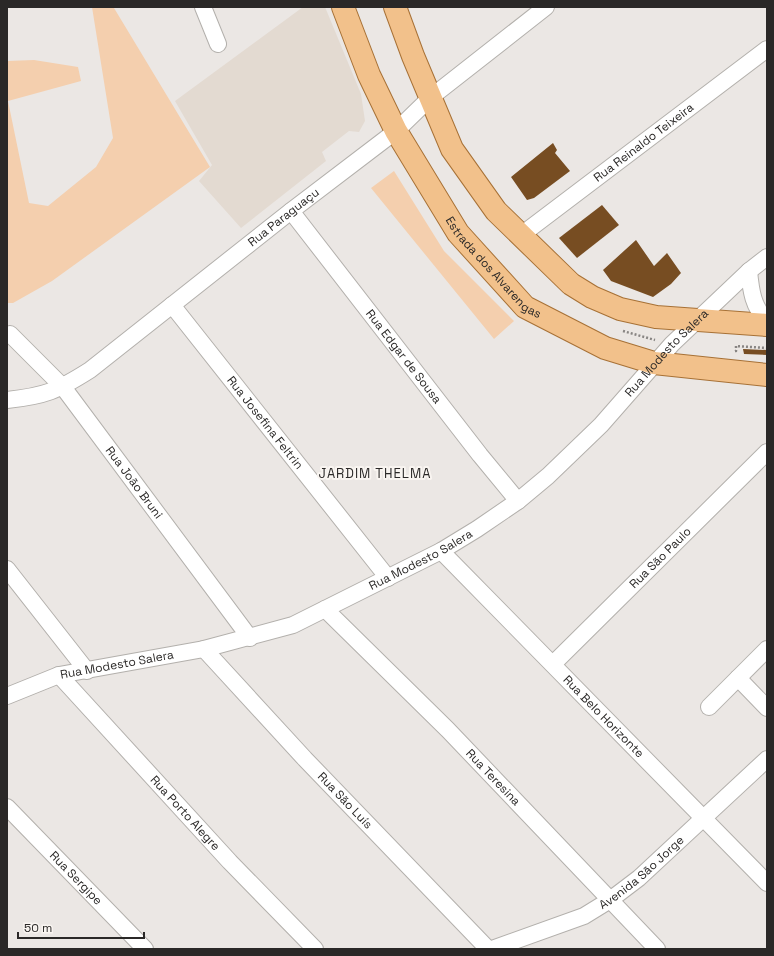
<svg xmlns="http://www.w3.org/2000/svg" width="774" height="956" viewBox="0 0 774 956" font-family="'Space Grotesk',sans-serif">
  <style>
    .built { fill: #e3dad1 }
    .green { fill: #f4cfae }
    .building { fill: #774d22 }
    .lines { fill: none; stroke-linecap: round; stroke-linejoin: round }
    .street-casing { stroke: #b3b0ac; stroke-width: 18 }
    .primary-casing { stroke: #a77136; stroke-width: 24 }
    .path { stroke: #888583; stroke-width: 2.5; stroke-dasharray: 2 2; stroke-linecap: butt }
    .street { stroke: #fff; stroke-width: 16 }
    .primary { stroke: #f2c18b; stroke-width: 22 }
    .labels { text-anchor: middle; stroke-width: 4; stroke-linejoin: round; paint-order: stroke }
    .street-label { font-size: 12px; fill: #2a2827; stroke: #f9f5f1 }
    .neighbourhood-label { font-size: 13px; letter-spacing: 1px; fill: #2a2827; stroke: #f9f5f1 }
  </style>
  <rect width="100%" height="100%" fill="#ebe7e4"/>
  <path class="built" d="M303,7H325L361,94L365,121L359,132L349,131L322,152L326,161L241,228L199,181L212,165L175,101Z"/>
  <g class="green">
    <path d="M92,7L114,8L210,167L52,281L13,303H7V61L34,60L78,67L81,81L8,101L29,203L48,206L96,167L113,138Z"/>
    <path d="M394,171L444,251L514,321L494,339L371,188Z"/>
  </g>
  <g class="building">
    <path d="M553,143L557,150L555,153L570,171L534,198L527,200L511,177Z"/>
    <path d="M602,205L619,225L577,258L559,238Z"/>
    <path d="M636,240L654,266L667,253L681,273L671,284L653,297L611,281L603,270Z"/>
    <path d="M743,349L767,350V355L744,354Z"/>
  </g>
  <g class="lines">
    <defs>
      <g id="street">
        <path d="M203,7L218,44"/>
        <path id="s1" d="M291,211L480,455L518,501"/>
        <path id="s2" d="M520,236L767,49"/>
        <path d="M749,271C751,292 753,306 767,322"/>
        <path id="s3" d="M172,305L388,578"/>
        <path id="s4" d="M10,334L63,387L250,638"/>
        <path id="s5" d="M7,400C45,396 57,391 90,370L291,211L396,131L430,98L546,7"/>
        <path id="s6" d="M441,551L767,883"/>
        <path d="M7,569L87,671"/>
        <path id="s7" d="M325,609L448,730L657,949"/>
        <path id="s8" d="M204,649L305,759L488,949"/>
        <path id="s9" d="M553,664L767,452"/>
        <path id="s10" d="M59,675L230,862L315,949"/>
        <path d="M738,678L767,708"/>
        <path id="s11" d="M7,696L59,675L204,649L293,625L441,551L477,529L518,501L548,476L601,425L672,344L749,271L767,257"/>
        <path d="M709,707L767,649"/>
        <path id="s12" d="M7,807L145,949"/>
        <path id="s13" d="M492,949L584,916L610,900L639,878L767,759"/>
      </g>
      <g id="primary">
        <path id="s14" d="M343,7L369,75L396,131L458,233L525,307L605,348L654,363L767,375"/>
        <path d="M395,7L413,56L452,149L496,211L571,284L592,297L620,309L656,317L767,325"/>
      </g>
    </defs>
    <use href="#street" class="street-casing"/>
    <use href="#primary" class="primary-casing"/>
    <g class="path">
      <path d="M623,331L655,340"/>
      <path d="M735,351H736V346L767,348"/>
    </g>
    <use href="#street" class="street"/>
    <use href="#primary" class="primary"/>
  </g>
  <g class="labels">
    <g class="street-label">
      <text dy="4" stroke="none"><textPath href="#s2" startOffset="155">Rua Reinaldo Teixeira</textPath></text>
      <text dy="4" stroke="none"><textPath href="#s5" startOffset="336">Rua Paraguaçu</textPath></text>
      <text dy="4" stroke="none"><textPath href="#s14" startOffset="304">Estrada dos Alvarengas</textPath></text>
      <text dy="4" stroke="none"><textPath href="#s11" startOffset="763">Rua Modesto Salera</textPath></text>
      <text dy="4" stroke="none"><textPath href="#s1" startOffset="184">Rua Edgar de Sousa</textPath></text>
      <text dy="4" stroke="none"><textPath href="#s3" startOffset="150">Rua Josefina Feltrin</textPath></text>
      <text dy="4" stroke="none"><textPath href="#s4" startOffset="194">Rua João Bruni</textPath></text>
      <text dy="4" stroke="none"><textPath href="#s9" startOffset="151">Rua São Paulo</textPath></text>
      <text dy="4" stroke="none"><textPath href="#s11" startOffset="439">Rua Modesto Salera</textPath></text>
      <text dy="4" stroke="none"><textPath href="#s11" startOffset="115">Rua Modesto Salera</textPath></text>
      <text dy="4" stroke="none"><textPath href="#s6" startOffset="232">Rua Belo Horizonte</textPath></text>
      <text dy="4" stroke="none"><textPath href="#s7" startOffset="238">Rua Teresina</textPath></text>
      <text dy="4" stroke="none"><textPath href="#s8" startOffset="207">Rua São Luís</textPath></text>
      <text dy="4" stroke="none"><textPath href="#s10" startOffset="187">Rua Porto Alegre</textPath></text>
      <text dy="4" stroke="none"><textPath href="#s13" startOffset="170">Avenida São Jorge</textPath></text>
      <text dy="4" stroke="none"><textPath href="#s12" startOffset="99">Rua Sergipe</textPath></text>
    </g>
    <g class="neighbourhood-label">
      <text x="375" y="478">JARDIM THELMA</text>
    </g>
  </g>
  <rect width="774" height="956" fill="none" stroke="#2a2827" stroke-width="16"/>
  <path d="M18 932v6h126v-6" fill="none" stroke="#2a2827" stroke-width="2"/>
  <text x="24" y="932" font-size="12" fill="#2a2827" stroke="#f9f5f1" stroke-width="3" paint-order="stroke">50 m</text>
</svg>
